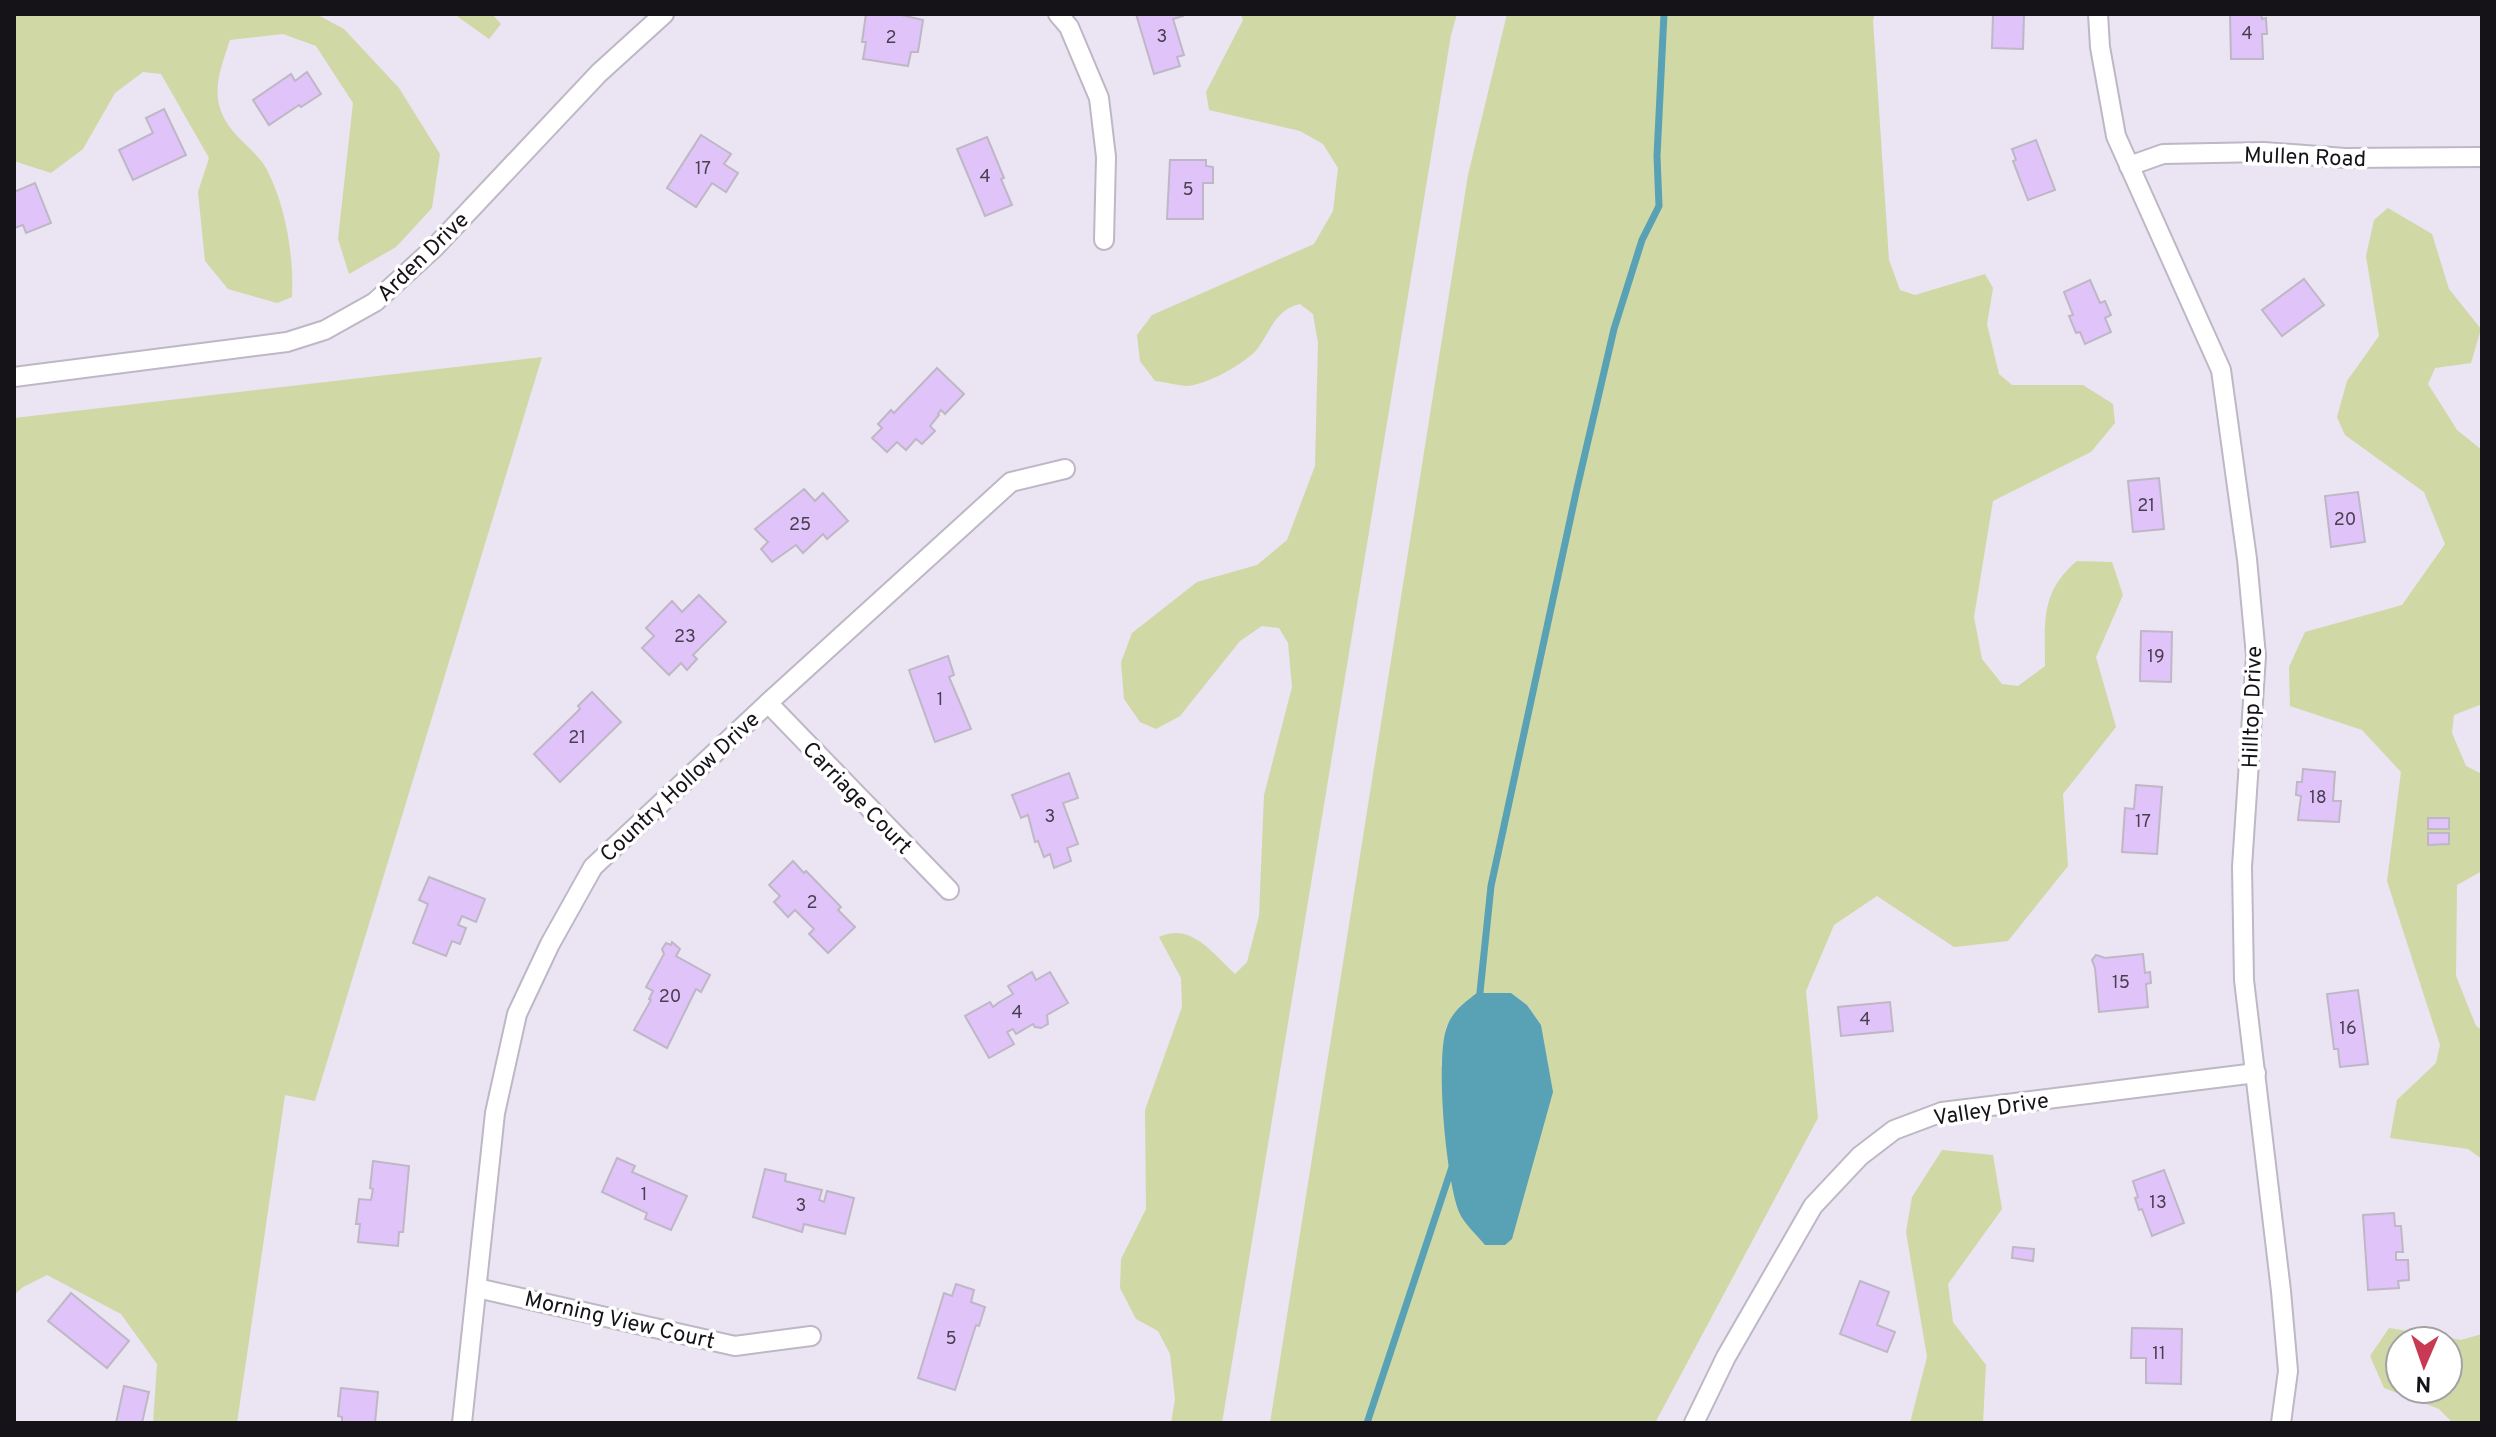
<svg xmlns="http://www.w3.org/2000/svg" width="2496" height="1437" viewBox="0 0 2496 1437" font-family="Overpass,sans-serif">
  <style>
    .green { fill: #d0d8a6; fill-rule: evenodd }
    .water { fill: #59a1b5 }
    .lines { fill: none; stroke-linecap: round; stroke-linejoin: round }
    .stream { stroke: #59a1b5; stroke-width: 7 }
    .building { fill: #e0c4f9; stroke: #beb7c5; stroke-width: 2 }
    .minor-casing { stroke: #beb7c5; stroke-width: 22 }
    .minor { stroke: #fff; stroke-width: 18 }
    .labels { text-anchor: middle; stroke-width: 7; stroke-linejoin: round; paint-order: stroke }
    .number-label { font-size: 18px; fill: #483f50 }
    .street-label { font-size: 22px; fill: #161318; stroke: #fff }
  </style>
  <rect width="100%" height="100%" fill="#ebe4f2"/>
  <g class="green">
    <path d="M14,14H316L344,29L399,88L440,154L432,208L396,247L349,274L338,239L353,103L316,46L283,34L230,40C217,79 207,104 238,137C248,147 261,158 267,170C286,207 294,256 292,297L277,303L228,289L205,261L198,192L209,158L161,74L143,72L115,93L83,149L51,173L14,161Z"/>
    <path d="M454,14H492L501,24L489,39Z"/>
    <path d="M1241,14H1457L1451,35L1222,1423H1171L1175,1399L1170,1354L1158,1331L1136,1319L1120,1288L1121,1259L1146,1209L1145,1110L1182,1007L1181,978L1159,937C1191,922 1213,954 1235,974L1247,962L1259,916L1264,795L1292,687L1288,643L1279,628L1262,626L1240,641L1180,716L1156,729L1140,722L1124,699L1121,662L1132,633L1197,582L1257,565L1287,540L1315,466L1318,343L1313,314L1300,304C1276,309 1270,331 1258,348C1247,363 1204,386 1186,386C1176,385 1165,382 1155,381L1140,361L1137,335L1152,315L1314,244L1333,211L1338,168L1323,144L1300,131L1209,110L1206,92L1243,20Z"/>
    <path d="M1507,14H1875L1873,20L1889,260L1900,290L1915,295L1985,274L1993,288L1987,324L1999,374L2012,385H2083L2113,404L2115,423L2091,452L1993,501L1974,617L1982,659L2002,684L2018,686L2045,666C2045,622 2040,592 2077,561L2112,562L2123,595L2096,657L2116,727L2063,794L2068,866L2008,941L1954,947L1877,896L1834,925L1806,991L1818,1118L1655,1423H1270L1468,175ZM1511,993L1527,1005L1541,1025L1441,1066L1446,1027L1457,1010Z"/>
    <path d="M2388,208L2432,234L2449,289L2481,329L2471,363L2435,368L2428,384L2457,430L2482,450V704L2454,715L2452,733L2466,766L2482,774V871L2457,885L2456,976L2476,1026L2482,1030V1159L2468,1149L2390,1138L2397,1100L2436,1063L2440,1045L2387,881L2401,772L2362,730L2290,706L2289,667L2305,632L2402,605L2445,544L2424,492L2345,435L2337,417L2347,381L2379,336L2366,256L2374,220Z"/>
    <path d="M542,357L315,1101L285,1095L237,1423H153L157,1364L121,1314L47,1275L23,1287L14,1295V418Z"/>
    <path d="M1942,1150L1993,1155L2002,1209L1948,1284L1953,1322L1986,1365L1983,1423H1910L1927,1357L1906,1232L1912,1197Z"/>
    <path d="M2389,1328L2461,1340L2482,1334V1423H2453L2439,1409L2384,1388L2370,1356ZM2400,1341H2448V1389H2400Z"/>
  </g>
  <path class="water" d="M1477,993H1511L1527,1005L1541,1025L1553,1092L1512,1239L1505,1245H1485C1477,1235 1464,1224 1459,1212C1446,1181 1434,1053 1448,1024C1454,1010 1465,1002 1477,993Z"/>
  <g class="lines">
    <g class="stream">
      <path d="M1479,1002L1491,886L1577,488L1614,329L1642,240L1659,206L1657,156L1664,14"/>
      <path d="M1367,1423L1452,1167"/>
    </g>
  </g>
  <g class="building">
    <path d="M866,14H897L923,20L918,52H911L908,66L863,59L866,42H862Z"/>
    <path d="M1136,14H1183V16L1173,19L1184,55L1177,57L1180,66L1154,74Z"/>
    <path d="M1993,14H2024L2023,49L1992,48Z"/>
    <path d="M2230,14H2261L2262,19L2266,18L2267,34H2262L2263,59H2231Z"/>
    <path d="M307,72L321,94L301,107L299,105L269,125L253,100L291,74L295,81Z"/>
    <path d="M164,109L186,155L133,180L119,150L153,133L146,118Z"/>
    <path d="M701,135L731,154L724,164L738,173L726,192L712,183L696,207L667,188Z"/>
    <path d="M987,137L1004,178L1001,179L1012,205L985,216L957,149Z"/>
    <path d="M2036,140L2055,190L2028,200L2013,161L2016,160L2012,149Z"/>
    <path d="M1170,160H1206V166L1213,167V183H1203V219H1167Z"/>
    <path d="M35,183L51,223L26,233L23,225L14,228V192Z"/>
    <path d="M2304,279L2324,305L2282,336L2262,310Z"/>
    <path d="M2090,280L2100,303L2105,301L2111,315L2105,318L2111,332L2085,344L2080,332L2076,333L2069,316L2073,315L2064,292Z"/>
    <path d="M937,368L964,394L945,414L941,410L938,414L939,415L930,426L935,431L922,444L916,439L906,450L897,442L887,452L872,438L882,428L878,424L891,410L894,413Z"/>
    <path d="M2159,478L2164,529L2133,532L2128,481Z"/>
    <path d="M804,489L815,501L823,493L848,521L827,539L823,534L803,553L796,545L772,562L761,549L768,542L755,529Z"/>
    <path d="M2358,492L2365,542L2331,547L2325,496Z"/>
    <path d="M699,595L726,622L693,655L697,659L687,670L681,663L669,675L642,648L654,636L646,628L672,601L682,612Z"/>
    <path d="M2141,631L2172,632L2171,682L2140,681Z"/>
    <path d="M948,656L954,675L949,677L971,729L935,742L909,670Z"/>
    <path d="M592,692L621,722L560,782L534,754L580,709L578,706Z"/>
    <path d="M2303,769L2335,772L2333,801H2341L2339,822L2298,820L2301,796L2296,795L2297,782H2302Z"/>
    <path d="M1069,773L1078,798L1063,803L1078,844L1067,848L1071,861L1054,868L1050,854L1044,857L1038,841L1035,842L1028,815L1021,818L1012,795Z"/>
    <path d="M2136,785L2162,787L2157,854L2122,852L2125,808L2134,809Z"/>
    <rect x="2428" y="818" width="21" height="11"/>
    <path d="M2428,833H2449V844L2428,845Z"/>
    <path d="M793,861L804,873L806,871L841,907L838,910L855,927L828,953L809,934L814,929L795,910L788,917L774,902L780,896L769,885Z"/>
    <path d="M429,877L485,899L476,922L462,916L458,925L466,928L460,944L452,941L446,956L413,943L428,904L419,900Z"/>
    <path d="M672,942L680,949L676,956L710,975L701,992L696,989L667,1048L634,1030L651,1000L649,999L653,991L646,987L664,954L662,949L666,943L671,945Z"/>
    <path d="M2143,954L2145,973L2150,972L2151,983L2146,984L2148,1007L2099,1012L2095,968L2092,960L2096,955L2105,958Z"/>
    <path d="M1032,972L1036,980L1050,972L1068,1003L1047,1015L1048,1024L1041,1028L1035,1027L1033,1024L1016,1034L1013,1029L1007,1032L1014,1044L989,1058L965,1016L990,1002L993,1007L998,1003L1013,994L1008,986Z"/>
    <path d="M2358,990L2368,1064L2340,1067L2338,1049H2334L2327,994Z"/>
    <path d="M1890,1002L1893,1031L1841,1036L1838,1007Z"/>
    <path d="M617,1158L635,1166L632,1172L687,1196L671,1230L645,1219L647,1213L602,1192Z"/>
    <path d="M373,1161L409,1166L403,1232H399L398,1246L358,1242L360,1224H356L359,1199L371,1200L373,1189L370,1188Z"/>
    <path d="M765,1169L786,1174L785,1181L822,1190L819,1200L824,1202L827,1191L854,1198L845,1234L804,1224L802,1232L753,1217Z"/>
    <path d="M2164,1170L2184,1223L2152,1236L2142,1209L2139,1210L2135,1198L2138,1197L2133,1181Z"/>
    <path d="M2394,1213L2395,1226H2401L2403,1252H2396V1260H2408L2409,1280L2398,1281L2399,1288L2368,1290L2363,1215Z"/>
    <path d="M2013,1247L2034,1249L2033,1261L2012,1258Z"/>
    <path d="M1860,1281L1889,1292L1877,1325L1895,1332L1887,1352L1840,1334Z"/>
    <path d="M956,1284L974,1290L971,1302L985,1307L979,1326L976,1325L955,1390L918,1378L944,1293L952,1296Z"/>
    <path d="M71,1293L129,1341L107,1368L48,1321Z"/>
    <path d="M2132,1328L2182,1329L2181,1384L2146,1383V1358H2131Z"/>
    <path d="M124,1386L149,1392L142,1423H116Z"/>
    <path d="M341,1388L378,1392L375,1423H342V1417L338,1416Z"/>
  </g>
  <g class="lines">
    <defs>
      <g id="minor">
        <path d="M1058,14L1069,27L1099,98L1106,157L1104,240"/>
        <path d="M2098,14L2100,47L2116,136L2221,370L2247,559L2256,656L2242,867L2244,980L2281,1291L2288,1371L2281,1423"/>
        <path d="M2129,166L2163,154L2264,152L2345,158L2482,157"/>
        <path d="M14,377L287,342L325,330L375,302L434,248L599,73L664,14"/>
        <path d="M768,703L949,890"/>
        <path d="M477,1288L735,1346L811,1336"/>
        <path d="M462,1423L495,1113L517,1014L550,944L593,867L768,703L1011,482L1065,469"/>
        <path d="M1694,1423L1726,1357L1813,1206L1860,1156L1894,1130L1942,1112L2256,1073"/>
      </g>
    </defs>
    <use href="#minor" class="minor-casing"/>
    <use href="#minor" class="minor"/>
  </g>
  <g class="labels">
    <g class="number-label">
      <text x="2247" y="39">4</text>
      <text x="1162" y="42">3</text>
      <text x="891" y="43">2</text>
      <text x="703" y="174">17</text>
      <text x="985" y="182">4</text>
      <text x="1188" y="195">5</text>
      <text x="2146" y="511">21</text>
      <text x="2345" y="525">20</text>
      <text x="800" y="530">25</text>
      <text x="685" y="642">23</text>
      <text x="2156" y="662">19</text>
      <text x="940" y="705">1</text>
      <text x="577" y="743">21</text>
      <text x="2318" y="803">18</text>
      <text x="1050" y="822">3</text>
      <text x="2143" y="827">17</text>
      <text x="812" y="908">2</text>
      <text x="2121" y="988">15</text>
      <text x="670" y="1002">20</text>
      <text x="1017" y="1018">4</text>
      <text x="1865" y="1025">4</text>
      <text x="2348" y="1034">16</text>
      <text x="644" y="1200">1</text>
      <text x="2158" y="1208">13</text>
      <text x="801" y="1211">3</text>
      <text x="951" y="1344">5</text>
      <text x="2159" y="1359">11</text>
    </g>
    <g class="street-label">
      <text transform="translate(2305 156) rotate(2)" y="8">Mullen Road</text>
      <text transform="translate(422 256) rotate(-44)" y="8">Arden Drive</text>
      <text transform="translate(2251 707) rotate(-88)" y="8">Hilltop Drive</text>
      <text transform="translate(679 786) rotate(-43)" y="8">Country Hollow Drive</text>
      <text transform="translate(858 797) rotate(46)" y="8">Carriage Court</text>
      <text transform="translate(1991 1108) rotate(-9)" y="8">Valley Drive</text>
      <text transform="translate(620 1319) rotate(13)" y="8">Morning View Court</text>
    </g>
  </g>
  <rect width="2496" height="1437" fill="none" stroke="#161318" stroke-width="32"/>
  <g transform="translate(2424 1365) rotate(182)"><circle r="38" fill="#ffffff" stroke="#a2a1a3" stroke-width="2"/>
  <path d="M0-6L14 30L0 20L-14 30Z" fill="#c93954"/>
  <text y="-12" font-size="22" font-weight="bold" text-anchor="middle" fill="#161318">N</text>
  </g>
</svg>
